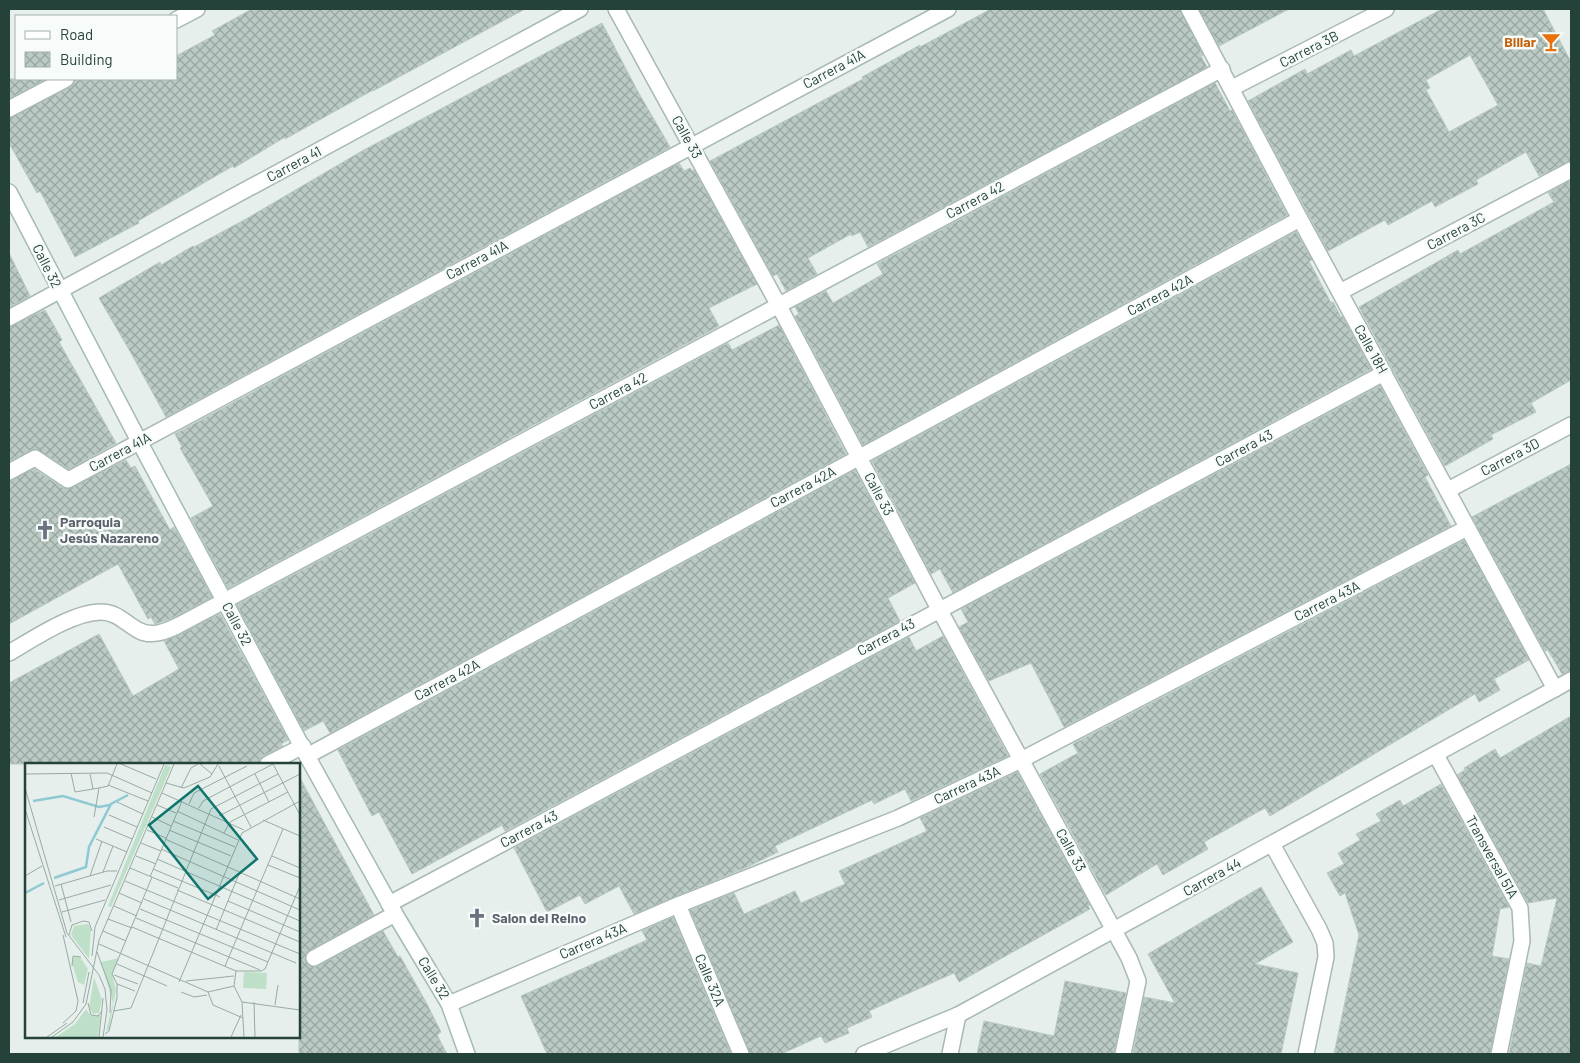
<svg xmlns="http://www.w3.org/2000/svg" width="1580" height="1063" viewBox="0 0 1580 1063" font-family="Barlow,sans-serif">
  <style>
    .building { fill: url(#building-cross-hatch); stroke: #b8c9c2; fill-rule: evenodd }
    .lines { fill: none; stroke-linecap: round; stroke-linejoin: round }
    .street-casing { stroke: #a8b8b2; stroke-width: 18 }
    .secondary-casing { stroke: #a4bbb3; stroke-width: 18 }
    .street { stroke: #fff; stroke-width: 15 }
    .secondary { stroke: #fff; stroke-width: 15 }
    .labels { text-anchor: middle; stroke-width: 5; stroke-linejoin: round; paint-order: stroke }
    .food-label { font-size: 14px; font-weight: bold; fill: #c56008; stroke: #f7fbf9; text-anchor: end }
    .street-label { font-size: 14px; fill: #24423a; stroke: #f7fbf9 }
    .worship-label { font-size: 14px; font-weight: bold; fill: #5b616d; stroke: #f7fbf9; text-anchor: start }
    .inset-river { fill: none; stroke: #8ec9d4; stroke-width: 2.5 }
    .inset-road { fill: none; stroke: #98aaa4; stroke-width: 1 }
    .view { fill: #0f766e; fill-opacity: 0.15; stroke: #0f766e; stroke-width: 2.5 }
    .inset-edge { fill: none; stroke: #24423a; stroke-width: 2.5 }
  </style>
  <defs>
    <pattern id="building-cross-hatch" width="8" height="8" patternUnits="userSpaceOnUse" patternTransform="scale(1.25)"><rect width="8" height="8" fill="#bbcac4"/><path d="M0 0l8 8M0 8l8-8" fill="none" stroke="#98a6a0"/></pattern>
  </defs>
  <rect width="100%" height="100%" fill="#e6efeb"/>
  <g class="building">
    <path d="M252,9H525L373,91V90L285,139V137L234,168L233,166L138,221L139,223L75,257L40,191L37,193L9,143V118L70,87L74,84L75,79H176V56L215,35L212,31Z"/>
    <path d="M991,9H1180L1203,55L1201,56L1207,67L868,247L860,232L852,236L851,234L808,258L817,274L786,291L777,274L773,276L710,161L863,79L862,77L920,45V47Z"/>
    <path d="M1199,9H1289L1219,46Z"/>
    <path d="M1442,9H1543L1571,62V161L1539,176L1526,152L1476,180L1478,184L1435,207L1432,201L1388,225L1385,220L1328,251L1248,101L1305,69L1307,74L1351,50L1354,56ZM1470,55L1498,105L1449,132L1426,90L1430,88L1426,80Z"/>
    <path d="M602,23L637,90L670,147L166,417L131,353L99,298L160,262L161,265L193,246L194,247L246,219L362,151Z"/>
    <path d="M9,79H46L9,99Z"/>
    <path d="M1215,83L1230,111L1232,110L1287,215L863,445L795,316L799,314L795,307L826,291L833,303L883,274L877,264Z"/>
    <path d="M679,163L684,171L690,168L692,171L694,170L757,284L709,308L719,326L228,588L191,518L213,506L180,448L182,447L175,434Z"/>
    <path d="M1571,180V380L1531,403L1536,412L1491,435L1493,439L1445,466L1359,307L1458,250L1460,254L1554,202L1548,193Z"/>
    <path d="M1296,232L1312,260L1309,261L1331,303L1333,302L1341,317L1342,316L1371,369L953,593L940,569L931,574L872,461Z"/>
    <path d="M9,253L30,296L9,307Z"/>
    <path d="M45,310L62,340L59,342L116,443L69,469L36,449L31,450L9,461V327Z"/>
    <path d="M779,325L846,454L330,733L323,721L304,731L237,605L728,343L732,350Z"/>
    <path d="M1380,386L1428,475L1425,477L1451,526L1064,727L1031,663L989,681L959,627L968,622L961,609Z"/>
    <path d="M126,460L131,468L135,466L170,530L174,527L212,597L170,619L155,624L151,617L148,619L118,564L9,624V481L34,469L63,488L68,489Z"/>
    <path d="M1571,464V671L1562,674L1548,650L1545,651L1472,517Z"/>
    <path d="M855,470L915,583L888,598L900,621L505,831L502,825L412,874L379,812L372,816L338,750Z"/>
    <path d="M1464,540L1529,660L1494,679L1500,690L1479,702L1475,694L1270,816L1265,808L1204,842L1208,849L1163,875L1157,864L1106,895L1040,774L1078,753L1073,744Z"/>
    <path d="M220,614L288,740L281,744L283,746L263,756L260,759L259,764H9V683L99,634L133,696L179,669L164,641L183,633Z"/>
    <path d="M943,636L1008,756L911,801L905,789L874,804L872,800L775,846L778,852L747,867L634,914L619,886L585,904L580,895L547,912L514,848L909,637L916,651Z"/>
    <path d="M1571,716V1054H1509L1527,963L1541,966L1557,898L1528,903L1457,775L1465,770L1464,768L1495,749L1500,758Z"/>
    <path d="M1017,772L1090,905L1088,906L1090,909L959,982L954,973L869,1011L872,1017L847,1028L849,1033L825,1043L821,1036L781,1054H750L690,910L734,893L744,914L795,891L801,903L845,884L839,871L927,831L920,818Z"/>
    <path d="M299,776L374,915L310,950L306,954V962L310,966H318L383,931L398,957L400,956L427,1004L441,1032L437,1035L447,1054H299Z"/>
    <path d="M1441,784L1509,907L1500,909L1492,956L1509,959L1490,1054H1334L1359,935L1345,893L1340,896L1327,873L1344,864L1338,853L1360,840L1356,834L1381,821L1376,814L1400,800L1403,806Z"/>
    <path d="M1261,887L1293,942L1255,964L1298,973L1281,1054H1133L1144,997L1175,1003L1148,954Z"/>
    <path d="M673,917L731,1054H547L521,996L647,940L642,931Z"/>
    <path d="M1065,981L1126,993L1114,1054H977L984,1021L1054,1036Z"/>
  </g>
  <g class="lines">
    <defs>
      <g id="street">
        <path d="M616,9L778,304L939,609L1129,958L1138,981L1123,1054"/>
        <path d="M1189,9L1300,219L1555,689"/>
        <path d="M176,20L197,9"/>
        <path d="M1232,88L1386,9"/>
        <path d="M9,109L66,79"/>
        <path d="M1340,292L1571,170"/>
        <path d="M9,318L580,9"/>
        <path d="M9,472L35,458L68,480L948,9"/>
        <path d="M1448,490L1571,425"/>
        <path d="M9,653C33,639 73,612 101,612C117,612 125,623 138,630C151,638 167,631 179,625L1222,69"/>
        <path d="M1436,755L1520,908L1522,941L1499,1054"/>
        <path d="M307,756L1300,219"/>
        <path d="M268,764L303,746"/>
        <path d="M1272,844L1319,929L1325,943L1326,957L1306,1054"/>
        <path d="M389,904L1384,373"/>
        <path d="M678,905L741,1054"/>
        <path d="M314,958L395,914"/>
        <path d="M449,1004L678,905L898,818L1021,760L1467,528"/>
        <path d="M864,1054L958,1015L1571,680"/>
        <path d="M950,1054L958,1015"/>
      </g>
      <path id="secondary" d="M9,192L139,441L307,756L395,914L449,1004L467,1054"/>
    </defs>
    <use href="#street" class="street-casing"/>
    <use href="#secondary" class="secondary-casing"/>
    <use href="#street" class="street"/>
    <use href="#secondary" class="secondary"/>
  </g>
  <defs>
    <symbol id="bar-bare" viewBox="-9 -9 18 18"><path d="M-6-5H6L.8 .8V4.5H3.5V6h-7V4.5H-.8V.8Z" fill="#e8710a" stroke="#f7fbf9" stroke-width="2.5" paint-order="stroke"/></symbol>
    <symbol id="church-bare" viewBox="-9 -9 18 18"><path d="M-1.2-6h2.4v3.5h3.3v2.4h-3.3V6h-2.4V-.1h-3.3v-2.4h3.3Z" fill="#6b7280" stroke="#f7fbf9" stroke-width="2.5" paint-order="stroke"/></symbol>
  </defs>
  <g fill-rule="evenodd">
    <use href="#bar-bare" x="1537" y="28" width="28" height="28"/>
    <use href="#church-bare" x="31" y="516" width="28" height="28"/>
    <use href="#church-bare" x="463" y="904" width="28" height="28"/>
  </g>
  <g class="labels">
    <g class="food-label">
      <text x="1536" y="47">Billar</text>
    </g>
    <g class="street-label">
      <text transform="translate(1309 49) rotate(-27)" y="5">Carrera 3B</text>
      <text transform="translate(834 69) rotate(-28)" y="5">Carrera 41A</text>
      <text transform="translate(687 137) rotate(61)" y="5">Calle 33</text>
      <text transform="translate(294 164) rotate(-28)" y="5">Carrera 41</text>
      <text transform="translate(975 200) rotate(-28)" y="5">Carrera 42</text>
      <text transform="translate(1456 231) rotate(-28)" y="5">Carrera 3C</text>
      <text transform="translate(477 260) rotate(-28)" y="5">Carrera 41A</text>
      <text transform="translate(47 266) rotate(63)" y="5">Calle 32</text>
      <text transform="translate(1160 295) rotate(-28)" y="5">Carrera 42A</text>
      <text transform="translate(1371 349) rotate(61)" y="5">Calle 18H</text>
      <text transform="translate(618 391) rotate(-28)" y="5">Carrera 42</text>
      <text transform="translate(1244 448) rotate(-28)" y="5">Carrera 43</text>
      <text transform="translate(120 452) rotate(-28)" y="5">Carrera 41A</text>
      <text transform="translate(1510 457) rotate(-28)" y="5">Carrera 3D</text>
      <text transform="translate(803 487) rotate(-28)" y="5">Carrera 42A</text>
      <text transform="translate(879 494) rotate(62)" y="5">Calle 33</text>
      <text transform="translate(1327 601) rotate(-27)" y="5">Carrera 43A</text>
      <text transform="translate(237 624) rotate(62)" y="5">Calle 32</text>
      <text transform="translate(886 637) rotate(-28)" y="5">Carrera 43</text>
      <text transform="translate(447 680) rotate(-28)" y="5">Carrera 42A</text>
      <text transform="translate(967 785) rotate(-25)" y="5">Carrera 43A</text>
      <text transform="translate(529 829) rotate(-28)" y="5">Carrera 43</text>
      <text transform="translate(1071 850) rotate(61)" y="5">Calle 33</text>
      <text transform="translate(1492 857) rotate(61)" y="5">Transversal 51A</text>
      <text transform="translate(1212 877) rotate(-29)" y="5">Carrera 44</text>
      <text transform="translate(593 941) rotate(-23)" y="5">Carrera 43A</text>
      <text transform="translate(434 978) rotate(59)" y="5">Calle 32</text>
      <text transform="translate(710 980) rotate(67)" y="5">Calle 32A</text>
    </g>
    <g class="worship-label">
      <text x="60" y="527">Parroquia<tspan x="60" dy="16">Jesús Nazareno</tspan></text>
      <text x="492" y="923">Salon del Reino</text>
    </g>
  </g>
  <g transform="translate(25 763)">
    <rect width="275" height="275" fill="#e6efeb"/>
    <path d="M140,2L146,4L86,144L83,143ZM63,161L66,166L64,196L46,172L49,163ZM49,194H55L63,206L59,222L53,219L47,200ZM94,195L87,211L91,227L84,266L81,268L88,240L76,199ZM69,214L77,237L74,250L68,251L64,245ZM61,246L66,253L76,252L73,274H31L50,261Z" fill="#bfe0c8"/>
    <path d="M219,209L242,210L241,226L218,225Z" fill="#bfe0c8"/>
    <path class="inset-river" d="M8,38L38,33L74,44L85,42M29,115L61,104L64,84L86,41L103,32M0,130L19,120"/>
    <path class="inset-road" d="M96,1L131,16M175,1L187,11M248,1L275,52M194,3L226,64M46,10L50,29L74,25L83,23L92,1M0,11L82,10L127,30M65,11L68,26M230,11L244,39M141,20L159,25L185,14L193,1M83,22L123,38M0,25L42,170L74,212L80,226L82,247L78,274M156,25L166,5L173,1M137,30L219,67M92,39L118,51M164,41L169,30L222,3M132,42L151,50M174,45L178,38L248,1M0,46L41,174M152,48L213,77M84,52L112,64M194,53L275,11M69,54L74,25M127,54L146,63M238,57L275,73M148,58L210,84M79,64L107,76M122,67L141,75M144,67L206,93M199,70L205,59L263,29M71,76L102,89M140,76L275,136M116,80L136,88M136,86L275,147M111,93L131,101M247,93L275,105M132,96L275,158M243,102L275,115M105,105L153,125M128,106L195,134M78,109L88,83M0,113L17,103M65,113L77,78M125,114L157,38M100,118L275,191M36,121L46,159M30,123L82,108H92M152,127L275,179M94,130L117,140M119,136L271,200M34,137L86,122M203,138L275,169M89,143L112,153M115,146L243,199M37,149L80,137M111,155L235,207M83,156L107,165M107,164L211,208H236L240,206L275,123M191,167L214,111M78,168L101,178M38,172L53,238L51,248L38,260M44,172L47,162L58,158L64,159L67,168M74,181L183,229L209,223M72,189L86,227L85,250M67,193L70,164L139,1M92,201L142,223M47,203L48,193L56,194M200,203L258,66M211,208L209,223L217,239L219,274M89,212L113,221M161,218L209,213M154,219L217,70L275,38M92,221L110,228M156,229L169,234L182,232M183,229L188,242L218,255M217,239L275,247M229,239L230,274M58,240L64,209M63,240L66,252L73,253L77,248M250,242L253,222M89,248L106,245L186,46L253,11M80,271L84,268L92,235V221L87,211L127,114M22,274L42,260M27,274L48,259L61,241L74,177L149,1M74,274L78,235M206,274L216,252"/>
    <path class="view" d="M173,23L232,96L183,136L124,62Z"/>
    <rect width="275" height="275" class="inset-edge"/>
  </g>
  <rect width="1580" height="1063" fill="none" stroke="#24423a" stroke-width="20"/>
  <rect x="15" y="15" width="162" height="65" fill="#f7fbf9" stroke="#a3b1ad"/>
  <rect x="25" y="31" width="25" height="8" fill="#ffffff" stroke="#a3b1ad"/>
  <text x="60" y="40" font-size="15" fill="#24423a">Road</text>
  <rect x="25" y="52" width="25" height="15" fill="url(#building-cross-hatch)" stroke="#a3b1ad"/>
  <text x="60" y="65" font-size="15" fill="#24423a">Building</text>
</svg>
